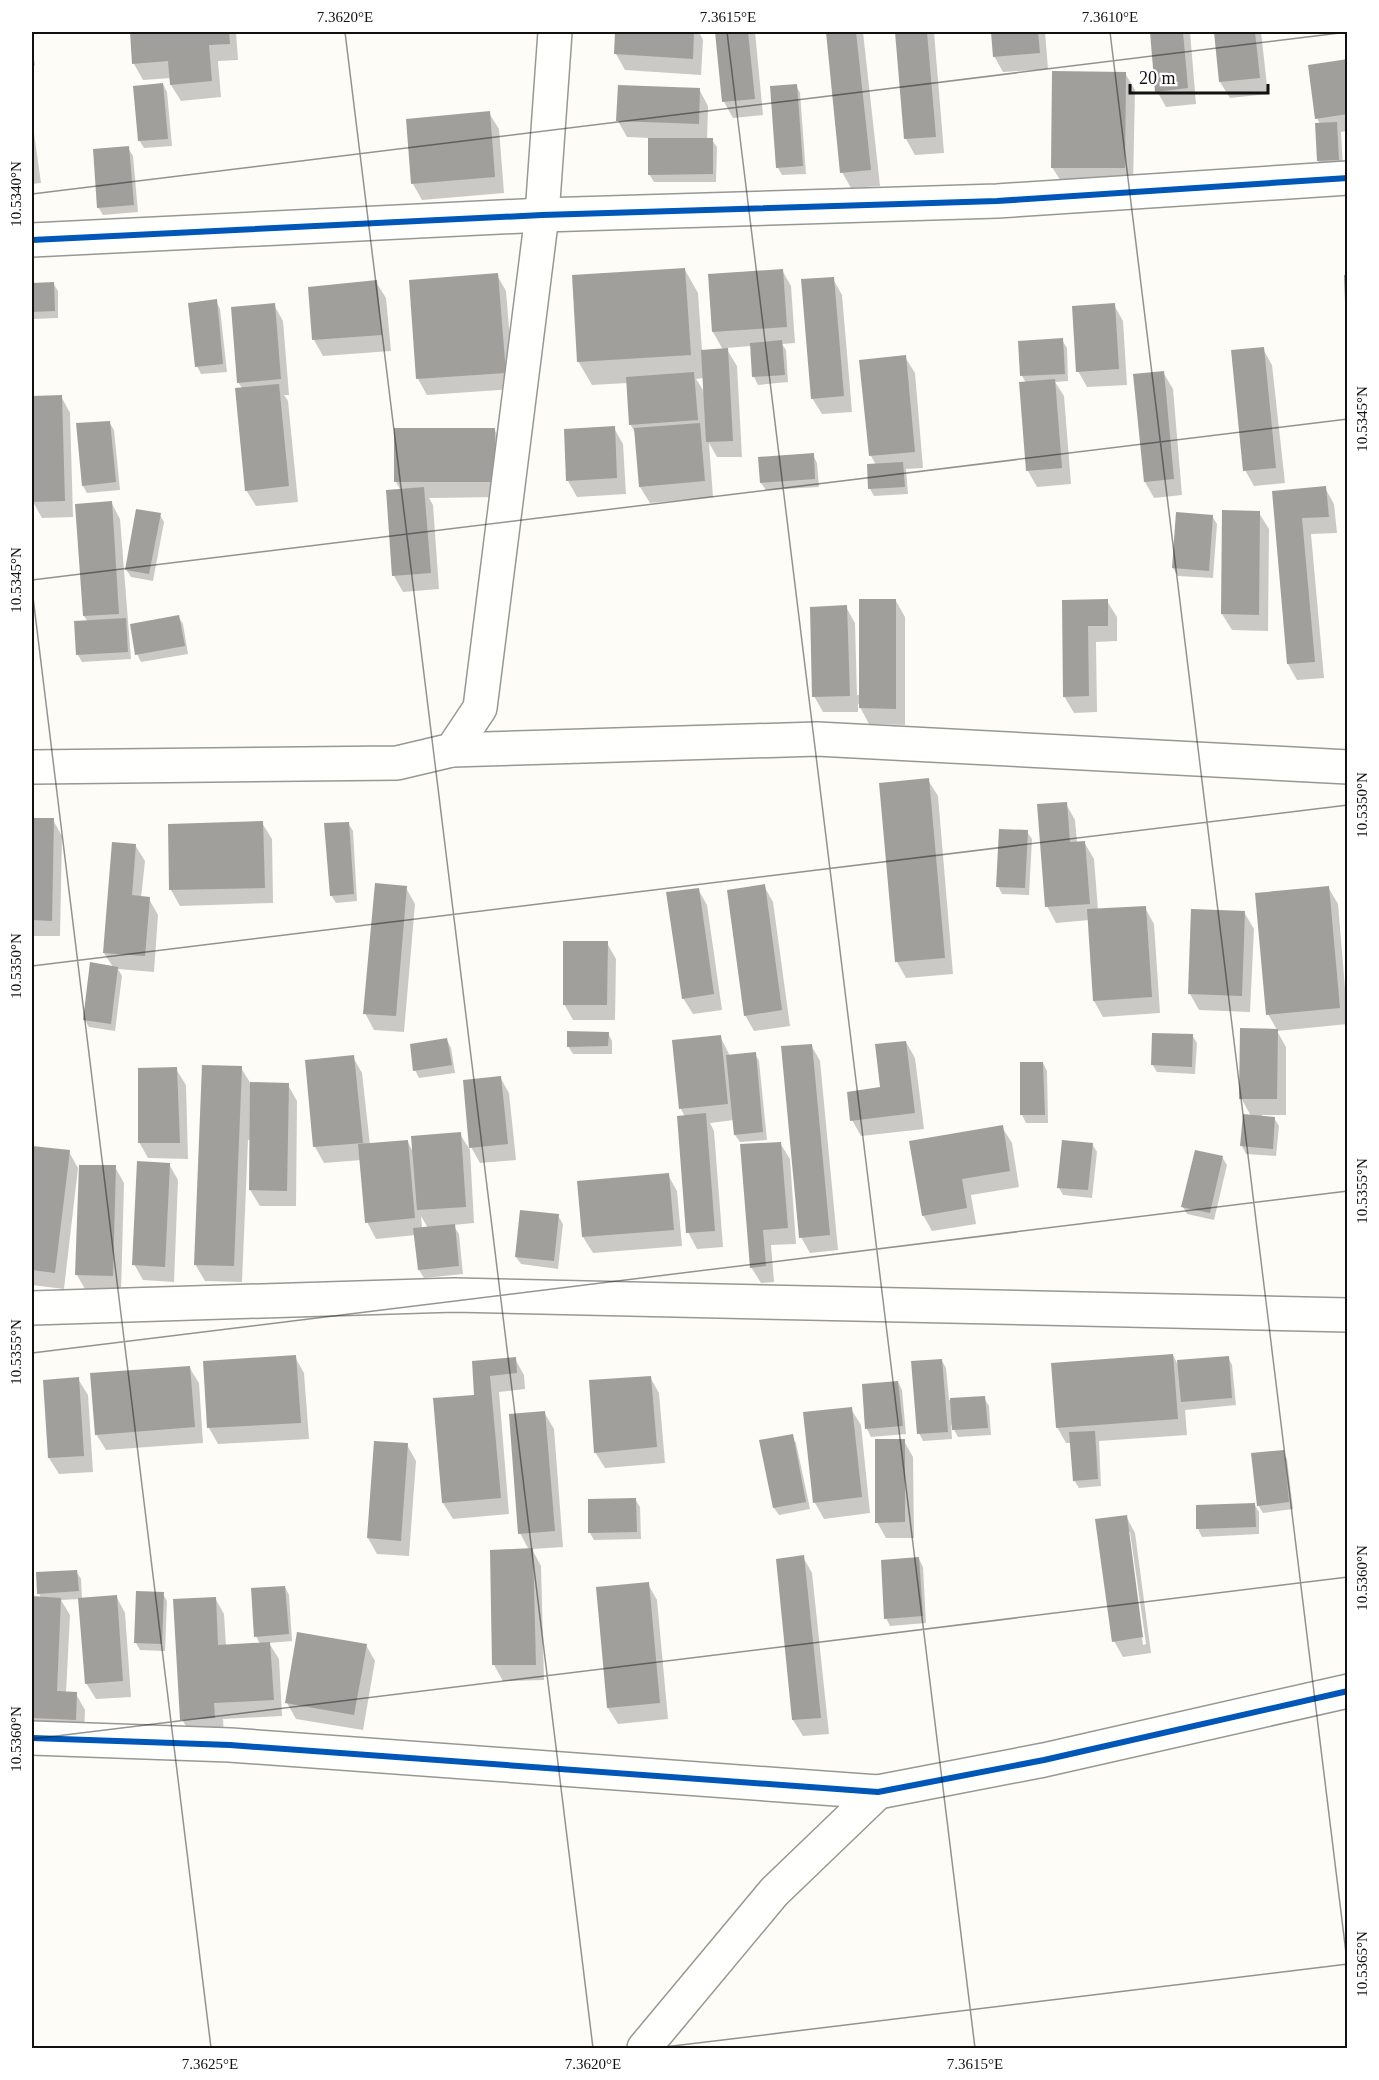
<svg xmlns="http://www.w3.org/2000/svg" width="1379" height="2080" viewBox="0 0 1379 2080" font-family="'Times New Roman',serif">
  <style>
    .shadow { fill: #0003; fill-rule: evenodd }
    .building { fill: #a19f9c }
    .lines { fill: none; stroke-linecap: round; stroke-linejoin: round }
    .street-casing { stroke: #979795; stroke-width: 36 }
    .street { stroke: #fffffe; stroke-width: 33 }
    .cycleway-casing { stroke: #fff; stroke-width: 10 }
    .cycleway { stroke: #0057b8; stroke-width: 6 }
    .ticks { fill: none; stroke: #111; stroke-width: 1.5; stroke-opacity: 0.45 }
    .neatline { fill: none; stroke: #111; stroke-width: 2 }
    .ticks-label { font-size: 15px; text-anchor: middle; fill: #111 }
  </style>
  <rect width="100%" height="100%" fill="#fdfcf7"/>
  <g class="shadow">
    <path d="M131,32H236L238,60L218,61L221,97L181,101L171,85V78L143,80L134,64Z"/>
    <path d="M617,32H699L703,40L701,75L625,70L616,54Z"/>
    <path d="M717,32H755L763,115L733,118L724,102Z"/>
    <path d="M827,32H863L880,186L851,188L842,172Z"/>
    <path d="M897,32H934L944,153L915,155L906,139Z"/>
    <path d="M993,32H1045L1048,69L1003,72L994,56Z"/>
    <path d="M1152,32H1190L1196,104L1166,107L1157,91Z"/>
    <path d="M1215,32H1261L1268,94L1230,98L1220,82Z"/>
    <path d="M32,48L35,65L32,66Z"/>
    <path d="M1348,60V131L1341,132L1343,167L1323,169L1318,161L1320,124L1317,118Z"/>
    <path d="M1125,73L1135,90L1133,184L1062,183L1052,167Z"/>
    <path d="M163,84L167,92L172,146L144,148L139,140Z"/>
    <path d="M796,85L800,93L806,174L782,175L778,168Z"/>
    <path d="M699,89L708,106L707,140H712L717,147L716,182H654L649,174L650,138L627,137L618,121Z"/>
    <path d="M489,113L499,129L504,193L422,200L413,184L407,120Z"/>
    <path d="M32,119L41,183L32,184Z"/>
    <path d="M128,148L133,156L138,212L103,215L98,207Z"/>
    <path d="M685,270L698,293L702,351L723,350L713,332L782,270L791,286L795,343L782,344L786,350L788,382L758,385L754,377L751,346L726,348L737,366L742,457H717L709,443L713,497L650,503L640,487L636,434L630,424L628,383L592,385L578,361ZM704,378L705,393L696,379Z"/>
    <path d="M497,275L506,291L514,389L427,395L418,379Z"/>
    <path d="M833,279L842,295L852,412L822,414L812,398Z"/>
    <path d="M376,282L386,298L391,351L323,356L314,340Z"/>
    <path d="M53,283L58,291V318L32,319V284Z"/>
    <path d="M216,301L220,309L227,372L201,374L197,366Z"/>
    <path d="M274,305L283,321L289,395H284L288,401L298,502L256,506L246,490L242,388L238,382Z"/>
    <path d="M1114,305L1123,321L1127,385L1087,387L1078,371Z"/>
    <path d="M1062,340L1067,348L1068,381L1055,382L1064,396L1071,484L1037,487L1028,471L1026,383L1022,376Z"/>
    <path d="M1263,349L1272,365L1285,483L1254,486L1245,470Z"/>
    <path d="M905,357L915,373L923,468L906,469L908,494L874,496L870,489L876,465L871,456L861,361Z"/>
    <path d="M1163,372L1173,389L1182,495L1154,498L1145,482Z"/>
    <path d="M61,396L70,413L73,517L42,518L33,502L32,397Z"/>
    <path d="M109,422L114,430L120,490L87,493L83,486Z"/>
    <path d="M614,428L623,444L626,494L577,497L568,481Z"/>
    <path d="M494,429L503,445L504,497L429,498L433,505L439,589L403,592L394,576L401,491L396,482Z"/>
    <path d="M813,455L817,463L819,487L766,490L761,483Z"/>
    <path d="M1325,488L1334,504L1337,533L1311,534L1324,678L1297,680L1288,664L1273,493Z"/>
    <path d="M111,502L120,519L131,659L82,662L78,655L88,622L84,616Z"/>
    <path d="M1259,513L1269,529L1268,631L1232,630L1222,614Z"/>
    <path d="M160,515L164,522L153,581L131,577L126,569Z"/>
    <path d="M1212,516L1217,524L1213,578L1178,576L1173,568Z"/>
    <path d="M896,601L905,617V725L869,724L858,703V712H823L814,696L846,607L855,623L857,695H860Z"/>
    <path d="M1064,601H1107L1117,617V641L1096,642L1097,712L1074,713L1064,696Z"/>
    <path d="M178,616L183,624L188,654L141,662L137,654Z"/>
    <path d="M928,780L938,796L953,974L906,978L897,962L880,784Z"/>
    <path d="M1066,804L1075,820L1077,843L1084,842L1094,859L1098,910L1145,908L1154,924L1160,1013L1103,1017L1094,1001L1089,920L1056,923L1047,906Z"/>
    <path d="M32,819L53,820L62,836L60,936H32Z"/>
    <path d="M262,823L272,839L273,903L180,906L171,890Z"/>
    <path d="M348,823L353,831L357,901L336,903L331,895Z"/>
    <path d="M1027,832L1032,839L1029,895L1002,894L998,886Z"/>
    <path d="M135,845L145,861L141,898L149,899L158,915L154,972L118,969L122,976L115,1031L89,1027L84,1019L113,967L104,953Z"/>
    <path d="M764,886L773,902L790,1026L754,1031L745,1015Z"/>
    <path d="M1328,887L1338,904L1348,1024L1277,1031L1286,1047V1115H1262V1117L1274,1118L1279,1126L1276,1156L1246,1154L1242,1146L1251,1116L1241,1098L1277,1030L1268,1014Z"/>
    <path d="M406,888L415,904L404,1032L374,1030L365,1013Z"/>
    <path d="M698,889L707,905L722,1010L693,1014L683,998Z"/>
    <path d="M1244,912L1254,929L1250,1012L1199,1010L1190,994Z"/>
    <path d="M607,943L616,959L615,1020H573L564,1004Z"/>
    <path d="M608,1033L612,1041V1054H573L568,1046Z"/>
    <path d="M1192,1035L1197,1043L1195,1074L1157,1072L1152,1064Z"/>
    <path d="M720,1036L730,1056L755,1054L759,1061L767,1140L740,1142L735,1135L734,1120L710,1123L714,1131L723,1247L697,1249L688,1232L685,1117L681,1109L674,1041Z"/>
    <path d="M447,1040L451,1048L455,1073L419,1078L415,1070Z"/>
    <path d="M906,1042L915,1058L924,1129L861,1136L852,1120L882,1088Z"/>
    <path d="M811,1045L820,1061L838,1250L810,1253L801,1237Z"/>
    <path d="M353,1057L362,1073L370,1145L407,1141L414,1153L460,1134L470,1150L474,1223L453,1225L459,1234L463,1274L424,1278L419,1270L416,1235L376,1239L367,1222L361,1160L324,1163L315,1147L307,1062ZM421,1216L428,1228H422Z"/>
    <path d="M1043,1063L1047,1071L1048,1123H1026L1022,1115Z"/>
    <path d="M241,1068L251,1084L288,1085L297,1101L296,1206H260L250,1190L251,1140H248L242,1282L205,1281L195,1264Z"/>
    <path d="M176,1069L186,1085L188,1159L148,1158L139,1142Z"/>
    <path d="M500,1077L509,1093L516,1160L480,1163L471,1147Z"/>
    <path d="M1002,1127L1012,1143L1019,1187L971,1195L976,1224L932,1231L923,1215Z"/>
    <path d="M780,1143L790,1159L796,1244L771,1245L774,1282L761,1283L751,1267Z"/>
    <path d="M1092,1144L1097,1152L1092,1198L1063,1195L1059,1188Z"/>
    <path d="M32,1148L69,1152L78,1168L64,1289L32,1285Z"/>
    <path d="M1222,1157L1227,1165L1214,1220L1187,1214L1183,1207Z"/>
    <path d="M169,1164L178,1180L174,1282L143,1280L134,1264Z"/>
    <path d="M81,1166L115,1167L124,1183L121,1292L86,1291L77,1275Z"/>
    <path d="M668,1175L677,1191L682,1246L593,1253L583,1237Z"/>
    <path d="M558,1216L563,1224L558,1269L521,1264L516,1257Z"/>
    <path d="M1173,1355L1179,1367L1228,1357L1232,1365L1236,1405L1185,1410L1187,1435L1099,1441L1101,1486L1079,1488L1074,1480L1071,1443H1066L1057,1427Z"/>
    <path d="M295,1357L304,1373L309,1439L218,1444L209,1428L204,1362Z"/>
    <path d="M515,1359L524,1375L525,1389L499,1392L509,1514L453,1519L443,1503L476,1396L473,1363Z"/>
    <path d="M942,1361L946,1368L949,1400L984,1398L989,1406L991,1435L958,1437L951,1424L952,1439L923,1441L919,1433Z"/>
    <path d="M189,1367L199,1383L203,1443L106,1450L96,1434Z"/>
    <path d="M650,1377L659,1393L665,1463L605,1468L595,1452Z"/>
    <path d="M78,1379L88,1395L93,1472L59,1474L49,1458Z"/>
    <path d="M898,1382L902,1390L906,1434L871,1437L867,1429L864,1385Z"/>
    <path d="M851,1409L861,1425L870,1513L824,1519L815,1503Z"/>
    <path d="M544,1412L554,1429L563,1547L532,1549L541,1566L544,1680L503,1681L494,1665L529,1550L520,1533Z"/>
    <path d="M792,1436L796,1443L810,1509L779,1515L774,1508Z"/>
    <path d="M904,1441L913,1457L914,1538H886L877,1522Z"/>
    <path d="M407,1445L416,1461L409,1556L377,1554L368,1538Z"/>
    <path d="M1283,1452L1287,1459L1293,1509L1263,1513L1258,1505Z"/>
    <path d="M635,1499L640,1507L641,1539L594,1540L590,1533Z"/>
    <path d="M1254,1504L1259,1512V1534L1202,1537L1198,1529L1197,1506Z"/>
    <path d="M1126,1516L1135,1533L1151,1653L1123,1657L1114,1641ZM1127,1532H1130L1146,1644L1143,1645Z"/>
    <path d="M803,1557L812,1573L829,1734L803,1736L793,1720L777,1560Z"/>
    <path d="M919,1559L923,1567L926,1623L890,1626L886,1618Z"/>
    <path d="M76,1571L81,1579L82,1599L116,1596L125,1613L131,1697L96,1699L86,1683L80,1599L61,1600L70,1615L66,1693L76,1694L85,1710L84,1735L32,1733V1598H41L39,1593Z"/>
    <path d="M648,1584L657,1600L668,1719L618,1724L608,1708L597,1588Z"/>
    <path d="M285,1587L289,1595L292,1641L269,1643L279,1659L282,1716L223,1719L224,1734L191,1736L182,1719L215,1598L224,1614L226,1646L260,1644L256,1636Z"/>
    <path d="M163,1594L167,1601L165,1651L140,1650L136,1643Z"/>
    <path d="M366,1645L375,1661L363,1730L296,1719L287,1703Z"/>
  </g>
  <g class="building">
    <path d="M130,32H229L230,44L209,45L212,81L170,85L168,61L132,64Z"/>
    <path d="M615,32H694L693,59L614,54Z"/>
    <path d="M715,32H748L755,99L722,102Z"/>
    <path d="M826,32H856L871,170L840,173Z"/>
    <path d="M895,32H927L936,137L904,139Z"/>
    <path d="M991,32H1038L1040,53L993,57Z"/>
    <path d="M1150,32H1183L1188,88L1155,92Z"/>
    <path d="M1214,32H1255L1260,78L1219,82Z"/>
    <path d="M1348,59V114L1315,119L1308,65Z"/>
    <path d="M1052,71L1126,72L1125,168H1051Z"/>
    <path d="M163,83L168,139L138,141L133,86Z"/>
    <path d="M797,84L803,166L776,168L770,86Z"/>
    <path d="M618,85L700,88L699,124L616,121Z"/>
    <path d="M490,111L495,177L411,184L406,119Z"/>
    <path d="M1337,122L1339,160L1317,161L1315,123Z"/>
    <path d="M648,138H713V174L648,175Z"/>
    <path d="M129,146L134,205L97,208L93,149Z"/>
    <path d="M685,268L691,355L577,362L572,275Z"/>
    <path d="M783,269L787,327L712,332L708,274Z"/>
    <path d="M498,273L506,373L416,379L409,280Z"/>
    <path d="M1348,274V327H1346L1344,275Z"/>
    <path d="M834,277L844,396L811,399L801,279Z"/>
    <path d="M377,280L382,335L312,340L308,287Z"/>
    <path d="M54,282L55,311L32,312V283Z"/>
    <path d="M217,299L223,364L195,367L188,303Z"/>
    <path d="M275,303L281,379L237,383L231,307Z"/>
    <path d="M1115,303L1119,369L1076,372L1072,306Z"/>
    <path d="M1063,338L1065,374L1020,376L1018,341Z"/>
    <path d="M782,340L785,375L752,377L750,343Z"/>
    <path d="M1264,347L1276,468L1243,471L1231,350Z"/>
    <path d="M728,348L733,441L706,442L701,350Z"/>
    <path d="M906,355L915,452L869,456L859,360Z"/>
    <path d="M1164,371L1174,479L1144,482L1133,374Z"/>
    <path d="M694,372L698,420L629,425L626,377Z"/>
    <path d="M1055,379L1062,468L1026,471L1019,382Z"/>
    <path d="M279,384L289,486L245,491L235,388Z"/>
    <path d="M62,395L65,501L32,502V396Z"/>
    <path d="M110,421L116,482L82,486L76,423Z"/>
    <path d="M700,423L705,481L639,487L634,428Z"/>
    <path d="M615,426L617,478L566,481L564,429Z"/>
    <rect x="394" y="428" width="101" height="54"/>
    <path d="M814,453L815,479L760,483L758,457Z"/>
    <path d="M903,462L905,487L868,489L867,464Z"/>
    <path d="M1326,486L1329,517L1302,518L1315,662L1287,664L1272,491Z"/>
    <path d="M424,487L431,573L392,576L386,490Z"/>
    <path d="M112,501L119,614L83,616L75,504Z"/>
    <path d="M136,509L161,513L149,574L125,570Z"/>
    <path d="M1222,510L1260,511L1259,615L1221,614Z"/>
    <path d="M1176,512L1213,515L1209,571L1172,568Z"/>
    <path d="M859,599H896V709L859,708Z"/>
    <path d="M1108,599V626H1088L1089,696L1063,697L1062,600Z"/>
    <path d="M847,605L850,696L812,697L810,607Z"/>
    <path d="M179,615L185,646L135,655L130,624Z"/>
    <path d="M126,618L128,652L76,655L74,621Z"/>
    <path d="M929,778L945,958L895,962L879,783Z"/>
    <path d="M1067,802L1070,842L1085,841L1090,904L1045,907L1037,804Z"/>
    <path d="M32,818H54L52,921L32,920Z"/>
    <path d="M263,821L265,888L169,890L168,824Z"/>
    <path d="M349,822L354,894L330,896L324,823Z"/>
    <path d="M999,829L1028,830L1025,888L996,887Z"/>
    <path d="M112,842L136,844L132,895L150,897L145,956L103,953Z"/>
    <path d="M375,883L407,886L396,1016L363,1014Z"/>
    <path d="M765,884L782,1010L744,1016L727,890Z"/>
    <path d="M1329,886L1340,1008L1266,1015L1255,893Z"/>
    <path d="M699,888L714,994L682,999L666,892Z"/>
    <path d="M1146,906L1152,997L1093,1001L1087,909Z"/>
    <path d="M1191,909L1245,911L1242,996L1188,994Z"/>
    <path d="M563,941H608L607,1005H563Z"/>
    <path d="M90,962L118,967L111,1024L83,1020Z"/>
    <path d="M1240,1028L1278,1029L1277,1099H1239Z"/>
    <path d="M567,1031L609,1032L608,1046L567,1047Z"/>
    <path d="M1152,1033L1193,1034L1192,1067L1151,1065Z"/>
    <path d="M721,1035L728,1104L679,1109L672,1040Z"/>
    <path d="M447,1038L452,1065L413,1071L410,1044Z"/>
    <path d="M906,1041L915,1113L850,1121L847,1092L880,1087L875,1044Z"/>
    <path d="M812,1044L830,1235L799,1238L781,1046Z"/>
    <path d="M756,1052L763,1132L734,1135L726,1055Z"/>
    <path d="M354,1055L363,1143L313,1147L305,1060Z"/>
    <path d="M1020,1062H1043L1045,1115H1020Z"/>
    <path d="M202,1065L242,1066L234,1266L194,1265Z"/>
    <path d="M177,1067L180,1143H138V1068Z"/>
    <path d="M501,1076L508,1144L469,1148L463,1080Z"/>
    <path d="M250,1082L289,1083L287,1191L249,1190Z"/>
    <path d="M706,1113L715,1231L686,1233L677,1116Z"/>
    <path d="M1243,1114L1275,1117L1273,1149L1240,1146Z"/>
    <path d="M1003,1125L1010,1171L962,1179L967,1208L922,1216L909,1141Z"/>
    <path d="M461,1132L466,1207L417,1210L411,1136Z"/>
    <path d="M408,1140L415,1218L365,1223L358,1144Z"/>
    <path d="M1062,1140L1093,1143L1088,1190L1057,1188Z"/>
    <path d="M781,1142L788,1228L763,1230L766,1266L750,1268L740,1144Z"/>
    <path d="M32,1146L70,1150L55,1273L32,1270Z"/>
    <path d="M1195,1150L1223,1156L1210,1213L1181,1207Z"/>
    <path d="M137,1161L170,1163L165,1267L132,1265Z"/>
    <path d="M79,1165H116L113,1276L75,1275Z"/>
    <path d="M669,1173L674,1230L582,1237L577,1181Z"/>
    <path d="M520,1210L559,1214L554,1261L515,1257Z"/>
    <path d="M455,1224L459,1266L418,1270L413,1228Z"/>
    <path d="M1173,1354L1178,1419L1056,1428L1051,1363Z"/>
    <path d="M296,1355L301,1423L207,1428L203,1361Z"/>
    <path d="M1229,1356L1232,1398L1181,1402L1177,1360Z"/>
    <path d="M516,1357L517,1373L490,1376L501,1498L442,1503L433,1398L474,1395L472,1361Z"/>
    <path d="M942,1359L948,1432L917,1434L911,1361Z"/>
    <path d="M190,1366L195,1427L95,1435L90,1373Z"/>
    <path d="M651,1376L657,1447L594,1453L589,1380Z"/>
    <path d="M79,1377L84,1456L48,1458L43,1380Z"/>
    <path d="M898,1381L903,1426L865,1429L862,1384Z"/>
    <path d="M985,1396L988,1428L952,1430L950,1398Z"/>
    <path d="M852,1407L862,1497L813,1503L803,1412Z"/>
    <path d="M545,1411L555,1531L518,1534L509,1414Z"/>
    <path d="M1095,1431L1098,1479L1073,1481L1069,1432Z"/>
    <path d="M793,1434L806,1502L773,1508L759,1440Z"/>
    <path d="M875,1439H905V1522L875,1523Z"/>
    <path d="M374,1441L408,1443L401,1541L367,1538Z"/>
    <path d="M1284,1450L1289,1502L1257,1506L1251,1453Z"/>
    <path d="M636,1498L637,1532L588,1533V1499Z"/>
    <path d="M1255,1503L1256,1527L1196,1529V1505Z"/>
    <path d="M1127,1515L1143,1637L1112,1642L1095,1519Z"/>
    <path d="M533,1548L536,1665H492L490,1550Z"/>
    <path d="M804,1555L821,1718L792,1720L776,1559Z"/>
    <path d="M919,1557L923,1616L884,1619L881,1560Z"/>
    <path d="M77,1570L79,1591L37,1594L36,1572Z"/>
    <path d="M649,1582L660,1703L607,1708L596,1587Z"/>
    <path d="M285,1586L289,1634L254,1637L251,1588Z"/>
    <path d="M136,1591L164,1592L162,1644L134,1643Z"/>
    <path d="M117,1595L123,1681L85,1684L78,1598Z"/>
    <path d="M32,1596L61,1598L57,1691L77,1692L76,1720L32,1718Z"/>
    <path d="M216,1597L218,1645L270,1642L274,1700L214,1703L215,1718L180,1720L173,1599Z"/>
    <path d="M297,1632L367,1644L354,1715L285,1703Z"/>
  </g>
  <g class="lines">
    <defs>
      <g id="street">
        <path d="M32,240L542,215L997,201L1348,178"/>
        <path d="M452,750L817,739L1348,767"/>
        <path d="M32,767L397,763L452,750L480,708L542,215L555,32"/>
        <path d="M32,1308L454,1295L1348,1315"/>
        <path d="M32,1738L230,1745L878,1792L1044,1760L1348,1691"/>
        <path d="M644,2048L774,1892L878,1792"/>
      </g>
    </defs>
    <use href="#street" class="street-casing"/>
    <use href="#street" class="street"/>
    <defs>
      <g id="cycleway">
        <path d="M32,240L542,215L997,201L1348,178"/>
        <path d="M32,1738L230,1745L878,1792L1044,1760L1348,1691"/>
      </g>
    </defs>
    <use href="#cycleway" class="cycleway-casing"/>
    <use href="#cycleway" class="cycleway"/>
  </g>
  <path class="ticks" d="M345,32L593,2048M727,32L975,2048M1110,32L1348,1969M32,194L1348,32M32,580L1348,419M32,589L211,2048M32,966L1348,805M32,1353L1348,1191M32,1739L1348,1577M656,2048L1348,1964"/>
  <rect width="1379" height="2080" fill="none" stroke="#ffffff" stroke-width="66"/>
  <path d="M1130 84v9h138v-9" fill="none" stroke="#111111" stroke-width="3"/>
  <text x="1139" y="84" font-size="18" fill="#111111" stroke="#ffffff" stroke-width="4.5" paint-order="stroke">20 m</text>
  <rect x="33" y="33" width="1313" height="2014" class="neatline"/>
  <g class="ticks-label">
    <text x="345" y="22">7.3620°E</text>
    <text x="728" y="22">7.3615°E</text>
    <text x="1110" y="22">7.3610°E</text>
    <text transform="translate(16 194) rotate(-90)" y="5">10.5340°N</text>
    <text transform="translate(1362 419) rotate(-90)" y="5">10.5345°N</text>
    <text transform="translate(16 580) rotate(-90)" y="5">10.5345°N</text>
    <text transform="translate(1362 805) rotate(-90)" y="5">10.5350°N</text>
    <text transform="translate(16 966) rotate(-90)" y="5">10.5350°N</text>
    <text transform="translate(1362 1191) rotate(-90)" y="5">10.5355°N</text>
    <text transform="translate(16 1352) rotate(-90)" y="5">10.5355°N</text>
    <text transform="translate(1362 1578) rotate(-90)" y="5">10.5360°N</text>
    <text transform="translate(16 1739) rotate(-90)" y="5">10.5360°N</text>
    <text transform="translate(1362 1964) rotate(-90)" y="5">10.5365°N</text>
    <text x="210" y="2069">7.3625°E</text>
    <text x="593" y="2069">7.3620°E</text>
    <text x="975" y="2069">7.3615°E</text>
  </g>
</svg>
